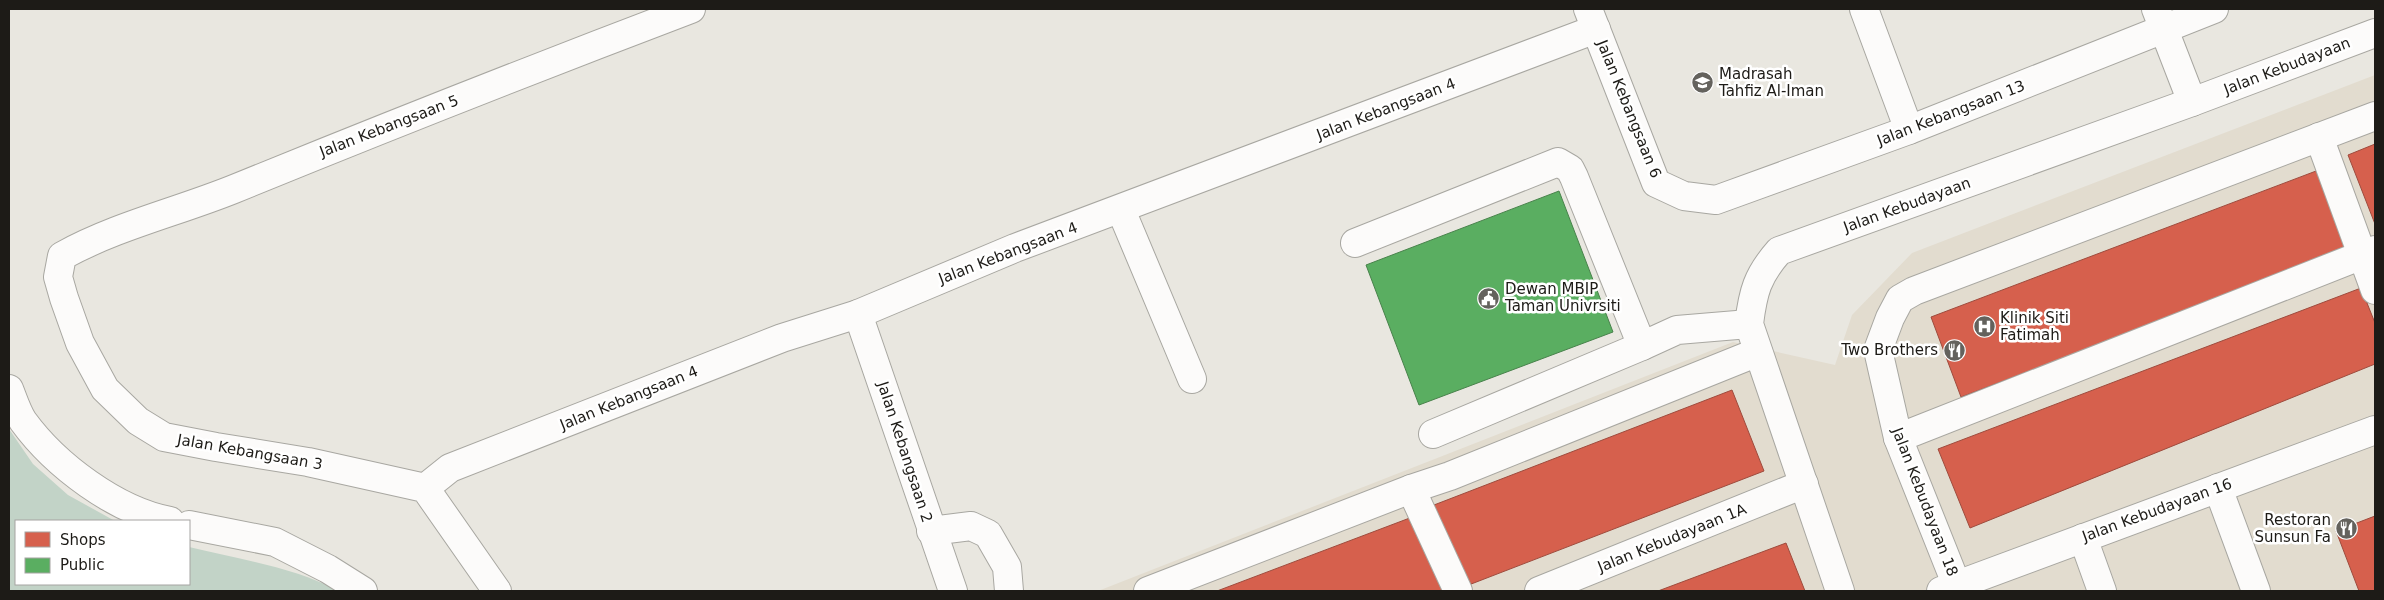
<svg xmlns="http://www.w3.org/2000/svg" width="2384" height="600" viewBox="0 0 2384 600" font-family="'DejaVu Sans',sans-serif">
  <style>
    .built { fill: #e2dccf }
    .green { fill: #c2d3c7 }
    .shops { fill: #d6604d; stroke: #9e4b3d }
    .public { fill: #5aae61; stroke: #48824b }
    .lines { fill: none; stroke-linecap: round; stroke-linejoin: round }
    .minor-casing { stroke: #a8a7a1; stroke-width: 30 }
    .minor { stroke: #fcfbfa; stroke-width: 28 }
    .labels { text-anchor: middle; stroke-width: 5; stroke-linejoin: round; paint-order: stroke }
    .street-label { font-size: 15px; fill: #1d1b17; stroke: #fff }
    .poi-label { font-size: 15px; fill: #1d1b17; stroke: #fff; text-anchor: start }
  </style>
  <rect width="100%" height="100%" fill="#e9e7e0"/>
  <path class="built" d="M2375,75V591H1098L1733,342L1835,365L1852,315L1912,253Z"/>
  <path class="green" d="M9,429L33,464L68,495L115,521H16V584H189V547C238,559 294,567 339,591H9Z"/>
  <g class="shops">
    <path d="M2375,144V224L2348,155Z"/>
    <path d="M2324,168L2355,248L1961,397L1931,317Z"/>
    <path d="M2361,288L2375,323V364L1970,528L1938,449Z"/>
    <path d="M1732,390L1764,471L1466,586L1434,505Z"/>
    <path d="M1415,516L1444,591H1217Z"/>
    <path d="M2375,516V591H2359L2336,531Z"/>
    <path d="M1786,543L1805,591H1658Z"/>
  </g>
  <path class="public" d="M1559,191L1613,332L1419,405L1366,265Z"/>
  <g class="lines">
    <defs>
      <g id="minor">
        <path d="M1588,9L1656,183L1684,196L1716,200L1909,130L2214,9"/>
        <path d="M1864,9L1909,130"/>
        <path d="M2156,9L2192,102"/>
        <path d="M2319,137L2375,290"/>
        <path d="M1121,210L1192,379"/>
        <path d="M1355,243L1558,162L1570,169L1574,177L1642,346L1677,330L1749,324"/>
        <path d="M858,314L953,591"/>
        <path d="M9,389C13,399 17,412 23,421C55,465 116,511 170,521"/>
        <path d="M1433,434L1642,346"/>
        <path d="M1898,438L2375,250"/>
        <path d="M425,488L450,468L782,338L858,314L1015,248L1596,29"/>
        <path d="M2218,488L2256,591"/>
        <path d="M1411,489L1458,591"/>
        <path d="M189,525L275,542L328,569L363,591"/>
        <path d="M931,531L971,526L988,534L1007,567L1009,591"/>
        <path d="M2083,538L2102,591"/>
        <path d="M497,591L425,488L308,462L216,447L164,437L138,421L105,389L80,343L64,298L58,277L62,256C116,226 177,212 234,189C386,127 538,67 691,9"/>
        <path d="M1148,591L1411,489L1450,476L1758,352"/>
        <path d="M1539,591L1804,484"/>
        <path d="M1840,591L1749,324C1753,292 1757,276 1779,251L2192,102L2375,33"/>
        <path d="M1941,591L2375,430"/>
        <path d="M1959,591L1898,438L1878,350L1890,318L1900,299L1914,291L2375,116"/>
      </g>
    </defs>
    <use href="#minor" class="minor-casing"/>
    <use href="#minor" class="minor"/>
  </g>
  <defs>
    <symbol id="school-disc" viewBox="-11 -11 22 22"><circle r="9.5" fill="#64625d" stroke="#fff"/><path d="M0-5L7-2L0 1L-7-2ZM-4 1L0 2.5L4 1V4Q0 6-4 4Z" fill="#fff"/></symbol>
    <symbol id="civic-disc" viewBox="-11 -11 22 22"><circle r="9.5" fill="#64625d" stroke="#fff"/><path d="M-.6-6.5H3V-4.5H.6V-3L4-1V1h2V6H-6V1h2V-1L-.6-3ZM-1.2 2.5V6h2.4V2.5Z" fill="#fff"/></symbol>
    <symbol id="hospital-disc" viewBox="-11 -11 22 22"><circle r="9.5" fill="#64625d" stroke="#fff"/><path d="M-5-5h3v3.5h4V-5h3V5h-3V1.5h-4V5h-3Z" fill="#fff"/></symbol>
    <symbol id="restaurant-disc" viewBox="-11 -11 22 22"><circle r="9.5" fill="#64625d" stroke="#fff"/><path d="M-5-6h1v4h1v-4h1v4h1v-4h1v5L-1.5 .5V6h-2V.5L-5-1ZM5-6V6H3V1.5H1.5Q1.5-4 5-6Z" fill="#fff"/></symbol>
  </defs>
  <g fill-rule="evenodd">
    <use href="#school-disc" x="1690" y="70" width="25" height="25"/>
    <use href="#civic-disc" x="1476" y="286" width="25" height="25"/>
    <use href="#hospital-disc" x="1972" y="314" width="25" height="25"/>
    <use href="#restaurant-disc" x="1942" y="338" width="25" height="25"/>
    <use href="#restaurant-disc" x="2334" y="516" width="25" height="25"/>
  </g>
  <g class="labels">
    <g class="street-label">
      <text transform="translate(2287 66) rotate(-21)" y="5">Jalan Kebudayaan</text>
      <text transform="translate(1386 109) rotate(-21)" y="5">Jalan Kebangsaan 4</text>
      <text transform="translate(1629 109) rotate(68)" y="5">Jalan Kebangsaan 6</text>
      <text transform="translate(1951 113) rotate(-21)" y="5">Jalan Kebangsaan 13</text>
      <text transform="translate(389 126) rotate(-21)" y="5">Jalan Kebangsaan 5</text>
      <text transform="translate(1907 205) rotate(-20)" y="5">Jalan Kebudayaan</text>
      <text transform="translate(1008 253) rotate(-21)" y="5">Jalan Kebangsaan 4</text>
      <text transform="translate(629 398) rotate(-22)" y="5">Jalan Kebangsaan 4</text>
      <text transform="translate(250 452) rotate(10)" y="5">Jalan Kebangsaan 3</text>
      <text transform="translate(905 452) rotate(72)" y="5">Jalan Kebangsaan 2</text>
      <text transform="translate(1925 502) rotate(69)" y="5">Jalan Kebudayaan 18</text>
      <text transform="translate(2157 510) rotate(-20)" y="5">Jalan Kebudayaan 16</text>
      <text transform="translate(1672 538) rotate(-22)" y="5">Jalan Kebudayaan 1A</text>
    </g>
    <g class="poi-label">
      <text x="1719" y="79">Madrasah<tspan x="1719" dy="17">Tahfiz Al-Iman</tspan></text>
      <text x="1505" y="294">Dewan MBIP<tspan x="1505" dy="17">Taman Univrsiti</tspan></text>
      <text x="2000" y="323">Klinik Siti<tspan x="2000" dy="17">Fatimah</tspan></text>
      <text x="1938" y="355" text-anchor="end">Two Brothers</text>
      <text x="2331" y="525" text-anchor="end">Restoran<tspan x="2331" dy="17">Sunsun Fa</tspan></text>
    </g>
  </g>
  <rect width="2384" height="600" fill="none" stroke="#1d1b17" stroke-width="20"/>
  <rect x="15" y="520" width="175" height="65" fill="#ffffff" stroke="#a5a4a2"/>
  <rect x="25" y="532" width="25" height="15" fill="#d6604d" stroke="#a5a4a2"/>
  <text x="60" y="545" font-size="15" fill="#1d1b17">Shops</text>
  <rect x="25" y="558" width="25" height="15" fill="#5aae61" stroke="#a5a4a2"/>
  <text x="60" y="570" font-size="15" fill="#1d1b17">Public</text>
</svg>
